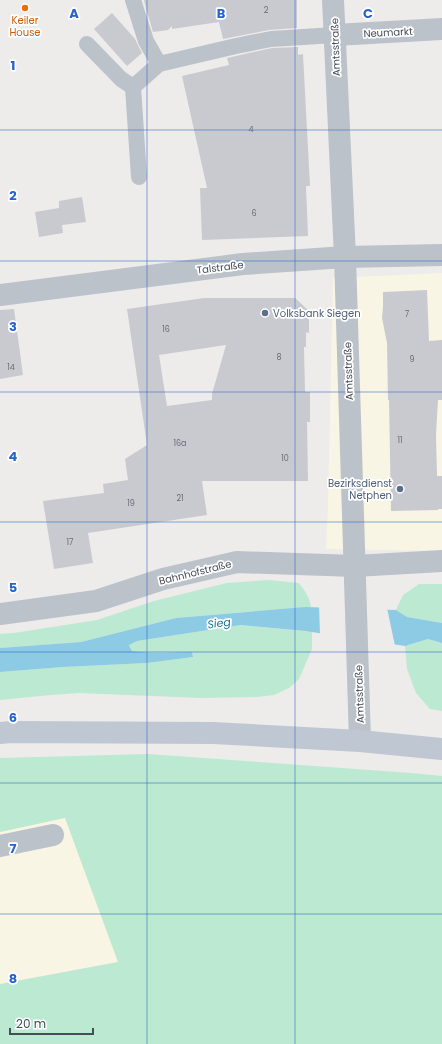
<svg xmlns="http://www.w3.org/2000/svg" width="442" height="1044" viewBox="0 0 442 1044" font-family="Poppins,sans-serif">
  <style>
    .commercial { fill: #f9f5e4 }
    .green { fill: #bce9d1 }
    .water { fill: #8dcae3 }
    .pier { fill: #eeebeb }
    .building { fill: #c9cad0; fill-rule: evenodd }
    .lines { fill: none; stroke-linecap: round; stroke-linejoin: round }
    .service { stroke: #bbc2ca; stroke-width: 16 }
    .pedestrian { stroke: #bbc2ca; stroke-width: 22 }
    .minor { stroke: #bbc2ca; stroke-width: 22 }
    .secondary { stroke: #bfc7d3; stroke-width: 22 }
    .grid { fill: none; stroke: #2862cb; stroke-width: 1; stroke-opacity: 0.55 }
    .food-dot { fill: #e8710a; stroke: #fff; stroke-width: 1.5 }
    .service-dot { fill: #5c6f8a; stroke: #fff; stroke-width: 1.5 }
    .labels { text-anchor: middle; stroke-width: 3.5; stroke-linejoin: round; paint-order: stroke }
    .number-label { font-size: 8px; fill: #676c75 }
    .food-label { font-size: 10px; fill: #c56008; stroke: #fff }
    .street-label { font-size: 10px; fill: #464d57; stroke: #fff }
    .service-label { font-size: 10px; fill: #4e5e75; stroke: #fff; text-anchor: start }
    .water-label { font-size: 11px; font-style: italic; fill: #187297; stroke: #fff }
    .grid-label { font-size: 13px; text-anchor: middle; font-weight: bold; fill: #2862cb; stroke: #fff; stroke-width: 3.5; stroke-linejoin: round; paint-order: stroke }
  </style>
  <rect width="100%" height="100%" fill="#eeebeb"/>
  <g class="commercial">
    <path d="M442,273V551L326,549L328,504L333,278Z"/>
    <path d="M65,817L118,962L0,984V832Z"/>
  </g>
  <g class="green">
    <path d="M269,580L299,583C304,590 310,597 311,607L270,610L176,618L81,642L0,648V634L14,633L97,620L154,601L227,583Z"/>
    <path d="M419,584H442V623L407,617L396,610L403,595Z"/>
    <path d="M241,625L312,632V649L299,679L289,688L274,695L257,697L201,698L79,693L51,695L0,700V672L63,667L147,663L193,657L192,652L153,653L132,651L129,644L137,641Z"/>
    <path d="M428,639L442,643V711L430,709L416,693L407,669L405,646Z"/>
    <path d="M148,754L411,773L442,776V1044H0V984L118,962L65,818L0,832V758Z"/>
  </g>
  <path class="water" d="M305,607L396,610L407,617L442,623V643L428,639L405,646L305,631L241,625L137,641L129,645L132,651L153,653L192,652L193,657L147,663L63,667L0,672V648L81,642L176,618Z"/>
  <path class="pier" d="M319,605L387,608L395,646L320,635Z"/>
  <g class="building">
    <path d="M144,0H297V28L269,30L223,39L219,22L172,29V26L168,30L153,32L146,8Z"/>
    <path d="M112,13L135,39L142,53L127,66L94,29Z"/>
    <path d="M298,47V55L303,54L310,186H306L308,236L202,240L200,188H207L182,76L229,65L227,58L272,48Z"/>
    <path d="M82,197L86,222L62,225L63,233L39,237L35,212L59,208V201Z"/>
    <path d="M427,290L429,341L442,340V400H438L436,434L437,476H442V509H438V510L391,511L389,400H388L387,343L382,318L383,307V292Z"/>
    <path d="M204,298H295L309,311V333L306,332V347H304L305,392H310V422H307L308,481H202L207,515L88,533L93,563L54,569L43,501L104,493L103,484L128,480L125,459L147,445L127,309ZM226,345L212,394V400L167,406L159,355Z"/>
    <path d="M14,309L23,375L0,379V310Z"/>
  </g>
  <g class="lines">
    <g class="service">
      <path d="M133,0L146,41L159,64"/>
      <path d="M87,44L121,79L133,87"/>
      <path d="M139,177L133,87L159,64L236,46L271,39L335,35"/>
    </g>
    <path class="pedestrian" d="M335,35L442,29"/>
    <g class="minor">
      <path d="M333,0L345,257L360,741"/>
      <path d="M0,295L243,264L345,257L442,255"/>
      <path d="M0,614L96,601L163,579L237,562L355,566L442,561"/>
      <path d="M0,846L53,835"/>
    </g>
    <path class="secondary" d="M0,733L11,732L213,733L360,741L442,749"/>
  </g>
  <path class="grid" d="M147,0V1044M295,0V1044M0,130H442M0,261H442M0,392H442M0,522H442M0,652H442M0,783H442M0,914H442"/>
  <circle class="food-dot" cx="25" cy="8" r="4"/>
  <g class="service-dot">
    <circle cx="265" cy="313" r="4"/>
    <circle cx="400" cy="489" r="4"/>
  </g>
  <g class="labels">
    <g class="number-label">
      <text x="266" y="13">2</text>
      <text x="251" y="132">4</text>
      <text x="254" y="216">6</text>
      <text x="407" y="317">7</text>
      <text x="166" y="332">16</text>
      <text x="279" y="360">8</text>
      <text x="412" y="362">9</text>
      <text x="11" y="370">14</text>
      <text x="400" y="443">11</text>
      <text x="180" y="446">16a</text>
      <text x="285" y="461">10</text>
      <text x="180" y="501">21</text>
      <text x="131" y="506">19</text>
      <text x="70" y="545">17</text>
    </g>
    <g class="food-label">
      <text x="25" y="24">Keiler<tspan x="25" dy="12">House</tspan></text>
    </g>
    <g class="street-label">
      <text transform="translate(388 32) rotate(-3)" y="4">Neumarkt</text>
      <text transform="translate(335 47) rotate(-92)" y="4">Amtsstraße</text>
      <text transform="translate(220 267) rotate(-7)" y="4">Talstraße</text>
      <text transform="translate(348 371) rotate(-92)" y="4">Amtsstraße</text>
      <text transform="translate(195 572) rotate(-14)" y="4">Bahnhofstraße</text>
      <text transform="translate(359 694) rotate(-92)" y="4">Amtsstraße</text>
    </g>
    <g class="service-label">
      <text x="273" y="317">Volksbank Siegen</text>
      <text x="392" y="487" text-anchor="end">Bezirksdienst<tspan x="392" dy="12">Netphen</tspan></text>
    </g>
    <g class="water-label">
      <text transform="translate(219 623) rotate(-7)" y="4">Sieg</text>
    </g>
  </g>
  <g class="grid-label">
    <text x="74" y="18">A</text>
    <text x="221" y="18">B</text>
    <text x="368" y="18">C</text>
    <text x="13" y="70">1</text>
    <text x="13" y="200">2</text>
    <text x="13" y="331">3</text>
    <text x="13" y="461">4</text>
    <text x="13" y="592">5</text>
    <text x="13" y="722">6</text>
    <text x="13" y="853">7</text>
    <text x="13" y="983">8</text>
  </g>
  <path d="M10 1028v6h83v-6" fill="none" stroke="#464d57" stroke-width="2"/>
  <text x="16" y="1028" font-size="12" fill="#464d57" stroke="#ffffff" stroke-width="3" paint-order="stroke">20 m</text>
</svg>
